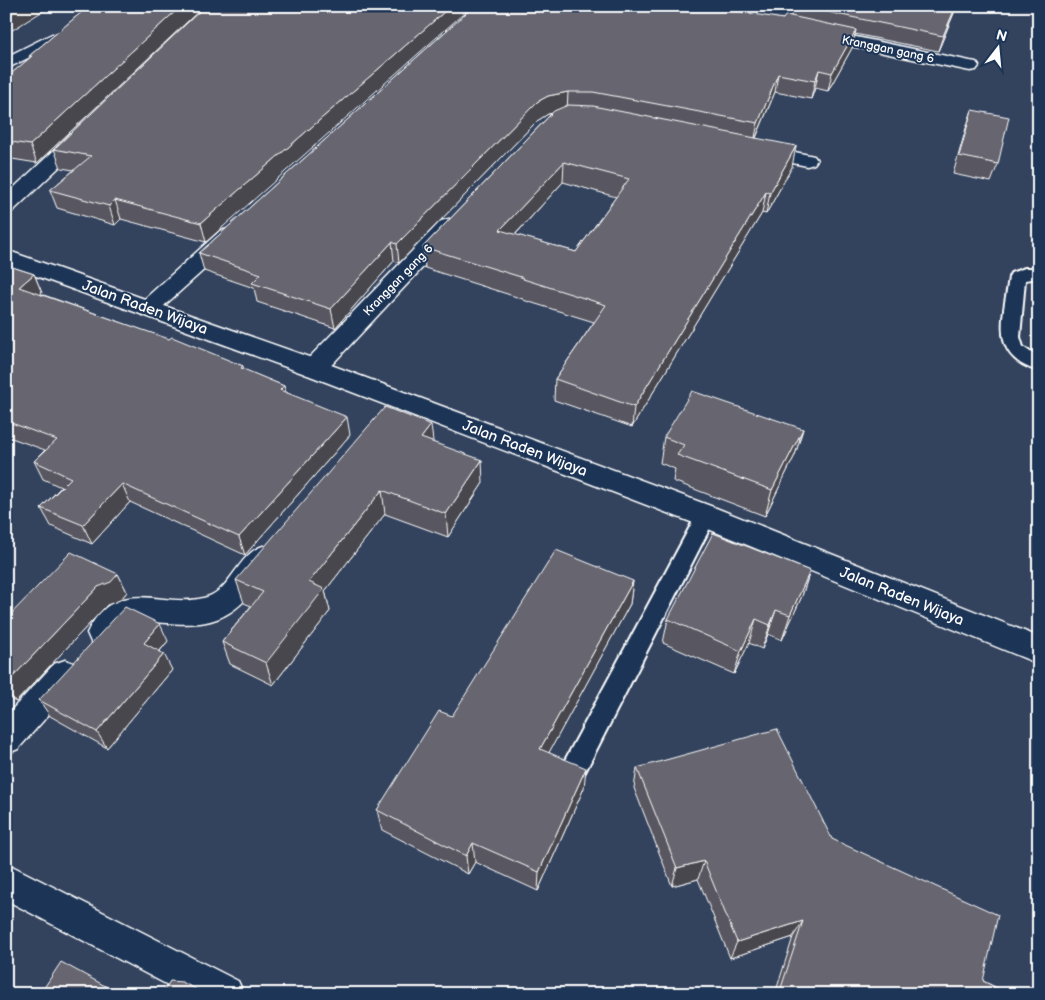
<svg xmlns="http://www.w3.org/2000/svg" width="1045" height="1000" viewBox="0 0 1045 1000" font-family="'Balsamiq Sans',sans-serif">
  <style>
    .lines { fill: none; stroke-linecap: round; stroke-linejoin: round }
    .service-casing { stroke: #fff; stroke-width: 4 }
    .minor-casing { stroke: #fff; stroke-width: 3 }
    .secondary-casing { stroke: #fff; stroke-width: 3 }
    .service { fill: #1d3557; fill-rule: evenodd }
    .minor { fill: #1d3557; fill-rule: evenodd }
    .secondary { fill: #1d3557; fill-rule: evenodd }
    .wall { fill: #585760; stroke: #fff; fill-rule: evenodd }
    .shaded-wall { fill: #47474e; stroke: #fff }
    .building { fill: #666570; stroke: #fff; fill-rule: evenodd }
    .labels { text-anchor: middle; stroke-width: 4; stroke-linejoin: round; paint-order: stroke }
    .far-street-label { font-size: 12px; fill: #fff; stroke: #1d3557 }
    .street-label { font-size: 15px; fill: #fff; stroke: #1d3557 }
  </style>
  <rect width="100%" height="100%" fill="#33435e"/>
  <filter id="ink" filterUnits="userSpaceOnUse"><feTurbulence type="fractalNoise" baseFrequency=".02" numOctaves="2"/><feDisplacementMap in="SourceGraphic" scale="10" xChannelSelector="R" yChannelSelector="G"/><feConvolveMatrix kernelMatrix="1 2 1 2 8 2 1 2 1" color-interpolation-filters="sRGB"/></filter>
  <g filter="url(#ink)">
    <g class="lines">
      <defs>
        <g id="service">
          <path d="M1025,268H1039V278L1025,280L1020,337L1023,347L1039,358V371C988,357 1004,317 1009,277L1011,273Z"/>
          <path d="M706,508L713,510L716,516L582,778L573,781L564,778L561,770L564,762L699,510Z"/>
        </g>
        <g id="minor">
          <path d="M818,29L970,61L976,62L979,66L976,70L970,71L812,38L809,34L812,30Z"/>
          <path d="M85,126L92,128L95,132L92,136L13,211L6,213V195L78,128Z"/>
          <path d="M756,144L814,156L817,160L814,164L807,166L749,154L746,150L749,146Z"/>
          <path d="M449,219L457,221L460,226L457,231L323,374L314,376L305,374L302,368L305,362L441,221Z"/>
          <path d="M228,229L236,231L239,236L236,241L156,313L148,316L140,313L136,308L140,303L220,231Z"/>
          <path d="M263,546L273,549L277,557C272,567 264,576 257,586C220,635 189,623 135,621C116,630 117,651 91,642L87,633C117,572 163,611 207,597C232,589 238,554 263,546Z"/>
          <path d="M65,660L76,664L81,674L76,684L18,749L6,754V716L54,664Z"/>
          <path d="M6,863L238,981L244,994H185L6,900Z"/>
        </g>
        <g id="secondary">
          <path d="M52,34L58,35L61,39L58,43L6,69V57Z"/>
          <path d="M6,250L323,362L716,508L1039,637V664L696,524L305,374L6,265Z"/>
        </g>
      </defs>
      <use href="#service" class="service-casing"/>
      <use href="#minor" class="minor-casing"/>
      <use href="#secondary" class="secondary-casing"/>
      <use href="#service" class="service"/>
      <use href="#minor" class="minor"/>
      <use href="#secondary" class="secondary"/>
    </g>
    <g class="wall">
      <path d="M89,6H204L37,163L6,158V78L30,58L29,56Z"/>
      <path d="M205,6L206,242L121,219L115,225L57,208L50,190L74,170L61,168L54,149Z"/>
      <path d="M474,6L767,17L783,19L791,16L793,6H957L938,51L855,34L852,48L828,91L815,88L811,99L775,92L756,138L792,167L766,214L762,213L632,427L554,400L555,379L594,322L523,300V299L425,268L423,247L551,114H548L537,121L399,263L394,261L335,328L257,302L254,288L204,271L199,253ZM563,182L616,197L576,252L515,235Z"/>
      <path d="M972,110L998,164L991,182L953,174L966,128Z"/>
      <path d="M6,265L34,274L42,293L41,294L243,366L244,370L284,386L286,392L350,435L245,555L130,502L92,544L51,526L41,508L61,487L43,479L34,461L45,450L6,436Z"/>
      <path d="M803,429L795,455L765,516L673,481L675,469L660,463L664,437Z"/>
      <path d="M433,442L483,483L448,537L385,514L325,591L330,611L273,685L230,664L222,642L251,606L244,603L236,580Z"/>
      <path d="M810,571L802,596L782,640L768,634L762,649L749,643L734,674L663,643L668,619Z"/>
      <path d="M118,574L127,592L120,600L107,605L16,702L6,697V619Z"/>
      <path d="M633,581L630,604L549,752L584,788L538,891L475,862L468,874L382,830L377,810L452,716Z"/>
      <path d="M168,641L160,651L172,670L107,748L50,716L39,700Z"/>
      <path d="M637,768L832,839L983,981L1009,994H775L793,937L730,958L698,879L672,886L634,788Z"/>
    </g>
    <g class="shaded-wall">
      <path d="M18,6H51L6,34V13Z"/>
      <path d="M181,6H204L37,163L30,145Z"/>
      <path d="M451,6H472L206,242L201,223Z"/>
      <path d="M956,6H957L938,51L943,36Z"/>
      <path d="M856,30L852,48L828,91L832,73Z"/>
      <path d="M819,70L815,88L811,99L815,81Z"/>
      <path d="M778,74L775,92L754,142L758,123Z"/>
      <path d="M568,92L567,110L548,114L537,121L399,263L397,244L537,102L548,96Z"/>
      <path d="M796,146L792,167L766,214L770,193Z"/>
      <path d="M564,162L563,182L500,251V230Z"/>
      <path d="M766,192L762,213L632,427L634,407Z"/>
      <path d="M115,200L121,219L115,225L109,206Z"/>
      <path d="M392,242L394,261L335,328L331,309Z"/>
      <path d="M34,274L42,293L27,306L19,287Z"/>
      <path d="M284,386L289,404L280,390Z"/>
      <path d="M347,417L350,435L245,555L239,537Z"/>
      <path d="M431,425L434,449L421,438Z"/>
      <path d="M803,429L795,455L765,516L772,490Z"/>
      <path d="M482,460L483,483L448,537L446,514Z"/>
      <path d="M122,484L130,502L92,544L83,525Z"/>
      <path d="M382,490L385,514L325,591L330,611L273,685L266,663L309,582Z"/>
      <path d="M810,571L802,596L782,640L790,615Z"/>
      <path d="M118,574L127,592L120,600L107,605L16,702L6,689V684L98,587Z"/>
      <path d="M633,581L630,604L540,769V749Z"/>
      <path d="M776,610L768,634L762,649L770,625Z"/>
      <path d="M756,619L749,643L734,674L741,651Z"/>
      <path d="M160,624L168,641L152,660L144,643Z"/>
      <path d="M164,654L172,670L107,748L97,732Z"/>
      <path d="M586,768L584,788L538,891L539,872Z"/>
      <path d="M473,843L475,862L468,874L466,856Z"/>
      <path d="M704,861L698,879L672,886L677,868Z"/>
      <path d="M803,921L793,937L730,958L737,942Z"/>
    </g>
    <g class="building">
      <path d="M6,6H18L6,13Z"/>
      <path d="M89,6H181L30,145L6,141V78L32,56H29Z"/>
      <path d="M205,6H451L201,223L115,200L109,206L50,190L91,156L54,149Z"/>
      <path d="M474,6H707L783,19L786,15L856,30L832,73L819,70L815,81L778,74L758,123L593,92H568L548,96L537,102L397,244L392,242L331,309L252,283L261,274L199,253Z"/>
      <path d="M798,6H956L943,36Z"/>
      <path d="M568,105L593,106L796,146L770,193L766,192L634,407L555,379L606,305L523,279L524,278L423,247L554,111ZM564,162L629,179L576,252L500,230Z"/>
      <path d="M972,110L1009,117L998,164L959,156Z"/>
      <path d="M6,265L34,274L19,287L169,339L172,337L243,366L241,368L284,386L280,390L347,417L239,537L122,484L83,525L41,508L71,478L34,461L57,440L6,421Z"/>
      <path d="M692,391L803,429L772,490L677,455L684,445L664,437Z"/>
      <path d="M385,407L431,425L421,438L482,460L446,514L382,490L309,582L324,589L266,663L222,642L263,592L236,580Z"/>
      <path d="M713,533L810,571L790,615L776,610L770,625L756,619L741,651L668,619Z"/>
      <path d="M556,550L633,581L540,749L586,768L539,872L473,843L466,856L377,810L439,711L452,716Z"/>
      <path d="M71,552L118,574L111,582L98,587L6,684V619Z"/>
      <path d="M125,607L160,624L144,643L164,654L97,732L39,700Z"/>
      <path d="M777,729L832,839L998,915L983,981L1009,994H779L803,921L737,942L704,861L677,868L637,768Z"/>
      <path d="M61,962L120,994H40Z"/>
      <path d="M170,981L182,982L205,994H162Z"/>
    </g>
  </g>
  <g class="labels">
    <g class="far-street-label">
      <text transform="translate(888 49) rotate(12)" y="4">Kranggan gang 6</text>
      <text transform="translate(398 280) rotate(-46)" y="4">Kranggan gang 6</text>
    </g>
    <g class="street-label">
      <text transform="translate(145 307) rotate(20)" y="5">Jalan Raden Wijaya</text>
      <text transform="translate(525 448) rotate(21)" y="5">Jalan Raden Wijaya</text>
      <text transform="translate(902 596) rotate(22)" y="5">Jalan Raden Wijaya</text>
    </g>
  </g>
  <rect width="1045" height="1000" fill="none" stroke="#1d3557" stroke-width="25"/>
  <rect x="12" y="12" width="1020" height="975" fill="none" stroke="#fff" stroke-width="2" filter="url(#ink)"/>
  <g transform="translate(998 48) rotate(16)" stroke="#1d3557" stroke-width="4" paint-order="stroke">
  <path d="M0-4L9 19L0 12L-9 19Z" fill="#ffffff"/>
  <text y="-8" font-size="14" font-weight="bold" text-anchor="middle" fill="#ffffff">N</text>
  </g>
</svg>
